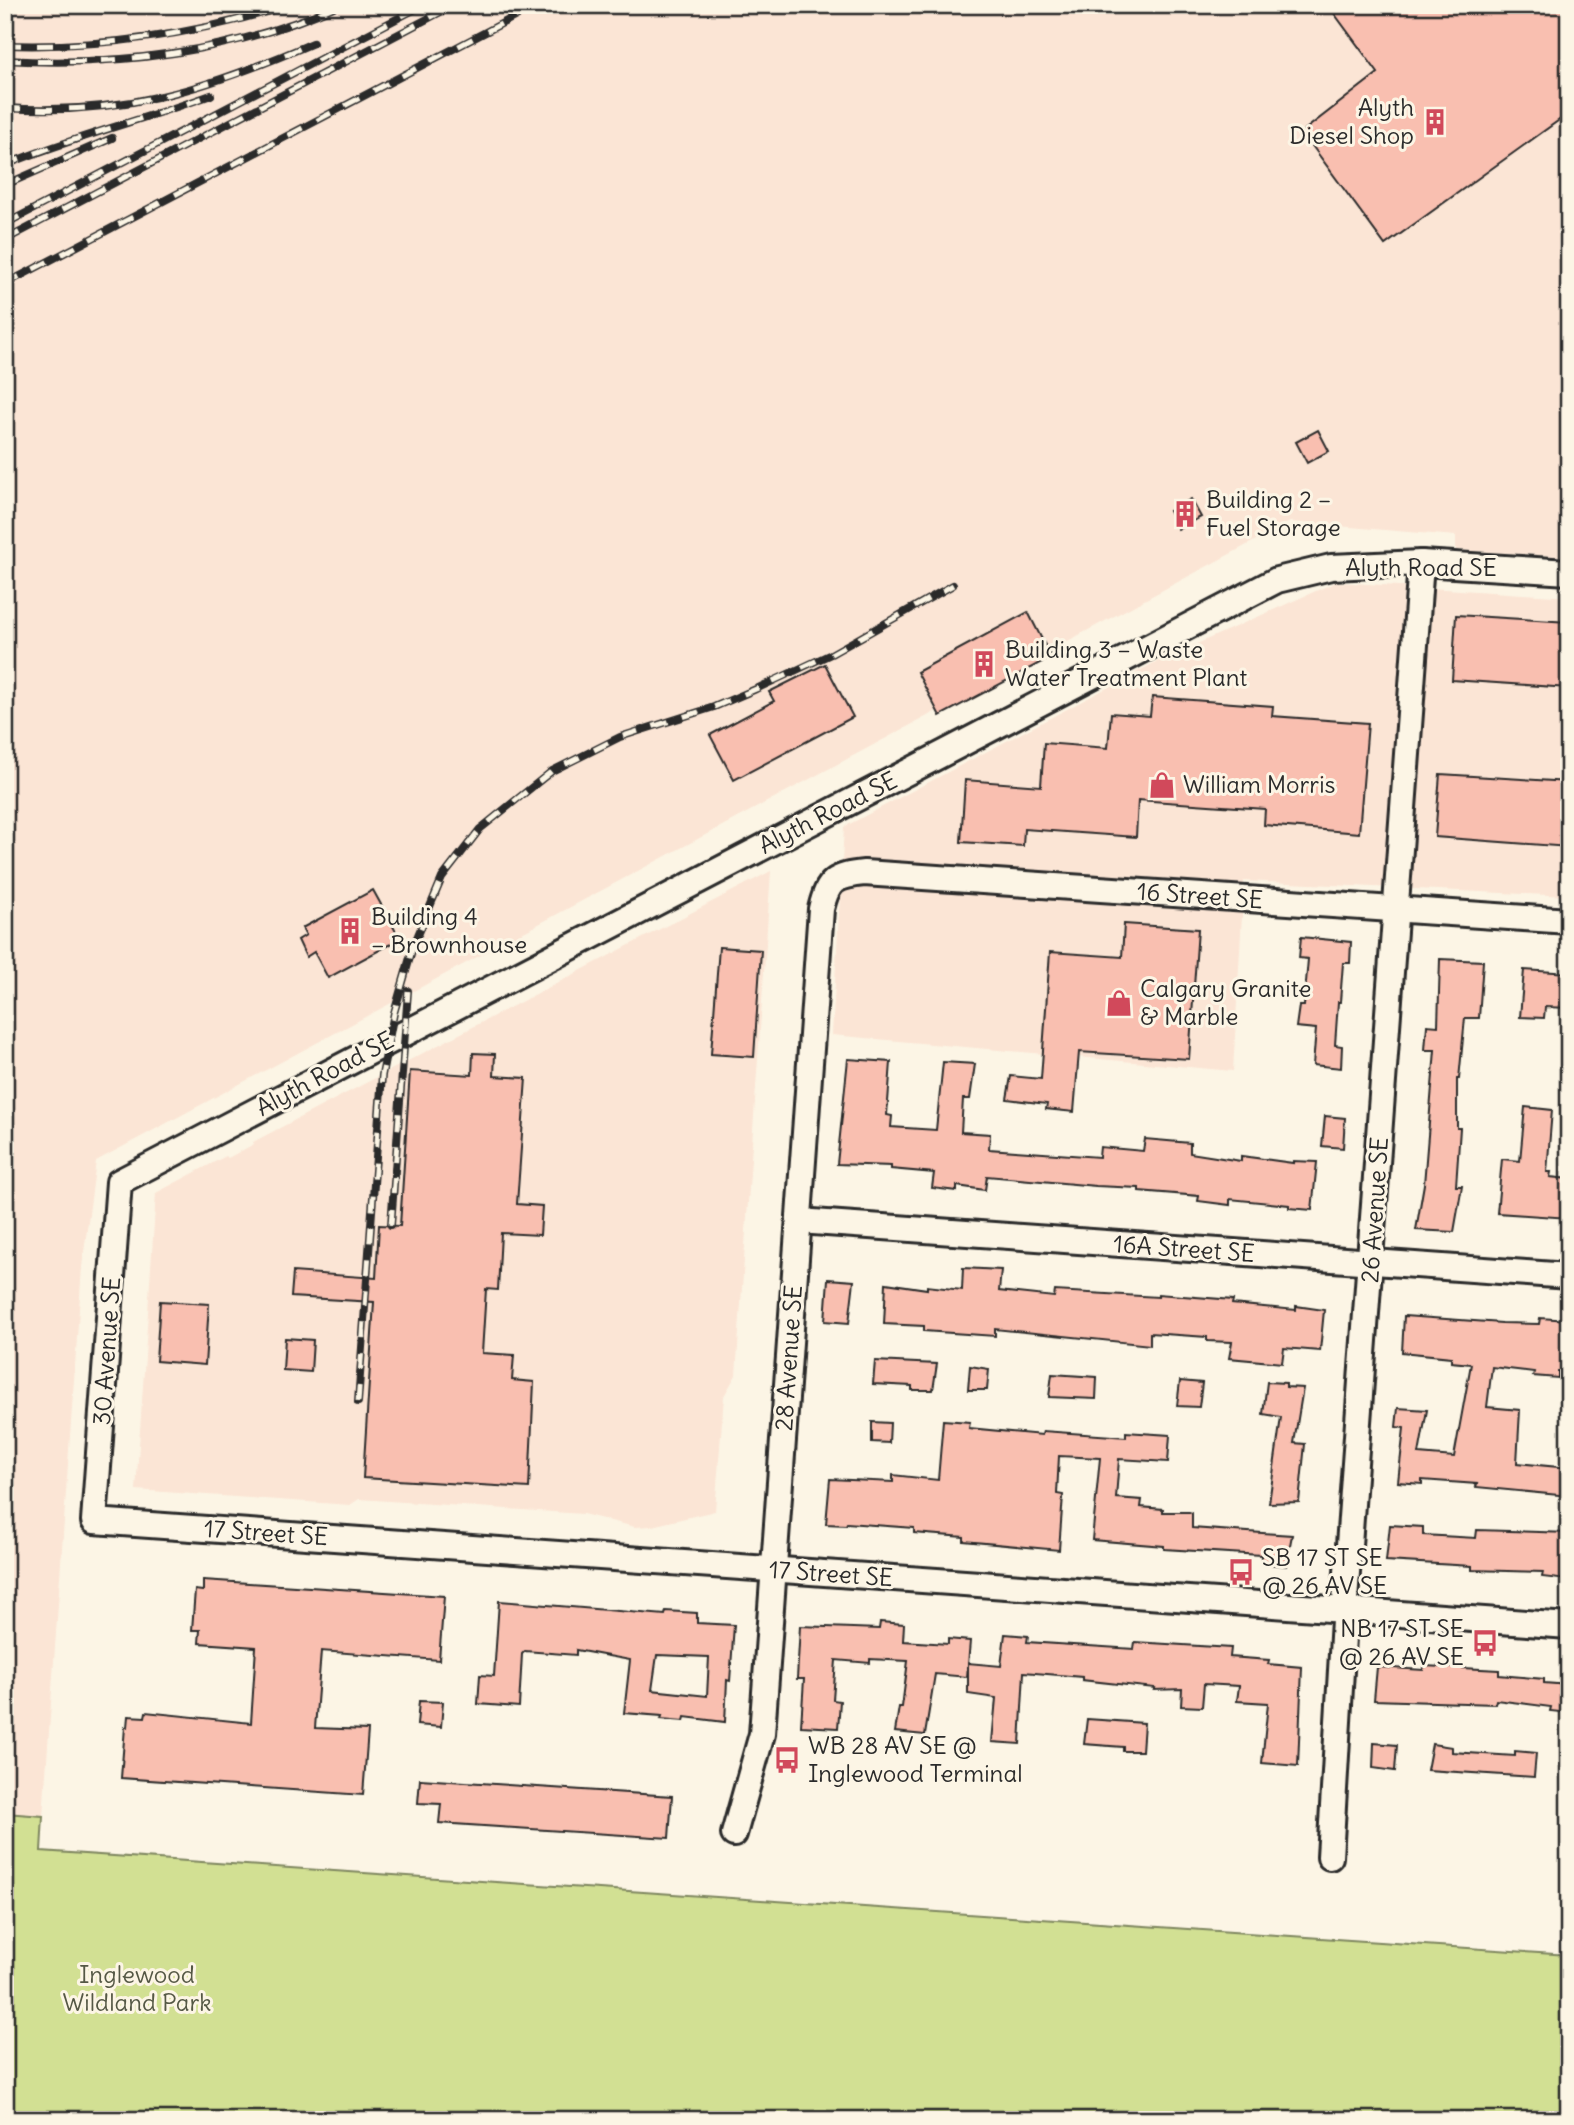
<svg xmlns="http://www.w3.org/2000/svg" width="1574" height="2125" viewBox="0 0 1574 2125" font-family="Delius,sans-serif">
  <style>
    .built { fill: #fbe5d5 }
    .green { fill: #d2e093; stroke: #7e865f; stroke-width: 2 }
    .building { fill: #f9bfb0; stroke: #2b2b2b; stroke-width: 2; fill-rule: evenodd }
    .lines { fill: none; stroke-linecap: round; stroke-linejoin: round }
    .minor-casing { stroke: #2b2b2b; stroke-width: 30 }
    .minor { stroke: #fcf5e5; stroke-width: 24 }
    .rail-casing { stroke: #2b2b2b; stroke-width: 8 }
    .rail { stroke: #fcf5e5; stroke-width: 5; stroke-dasharray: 16; stroke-linecap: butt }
    .labels { text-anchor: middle; stroke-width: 6; stroke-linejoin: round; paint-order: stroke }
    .poi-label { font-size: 24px; fill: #2b2b2b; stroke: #fcf5e5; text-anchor: start }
    .street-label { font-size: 24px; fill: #2b2b2b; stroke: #fcf5e5 }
    .park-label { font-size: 24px; fill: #555845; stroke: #fcf5e5 }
  </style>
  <rect width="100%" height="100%" fill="#fcf5e5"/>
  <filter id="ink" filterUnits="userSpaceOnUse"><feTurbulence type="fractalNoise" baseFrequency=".0143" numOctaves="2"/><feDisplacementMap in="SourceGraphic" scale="14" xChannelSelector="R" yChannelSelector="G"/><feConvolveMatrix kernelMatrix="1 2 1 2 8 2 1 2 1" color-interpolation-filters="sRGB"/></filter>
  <g filter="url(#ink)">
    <g class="built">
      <path d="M5,5H1569V557L1456,550V536L1290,522L96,1161L82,1267L43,1816L5,1813Z"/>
      <path d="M1336,582L1569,597V896L1244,881L1233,1071L832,1035L844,827L1156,662Z"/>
      <path d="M771,871L736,1375L724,1396L715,1511L652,1526L635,1527L583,1514L359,1499L350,1505L136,1490L156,1193L226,1156L228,1158L254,1144L253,1142Z"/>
    </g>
    <path class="green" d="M5,1813L43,1816L41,1851L1569,1955V2120H5Z"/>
    <g class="building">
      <path d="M1328,5H1569V113L1385,245L1302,132L1378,73Z"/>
      <path d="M1318,430L1329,451L1307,463L1296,442Z"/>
      <path d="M1191,499L1201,517L1178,529L1169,511Z"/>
      <path d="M1028,612L1051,657L940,716L917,672Z"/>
      <path d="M1456,615L1569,622V688L1452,680Z"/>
      <path d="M825,664L853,717L734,780L710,735L774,701L769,692Z"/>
      <path d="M1152,697L1273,706L1272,716L1368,723L1359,833L1264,825L1265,809L1138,800L1136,837L1024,829L1023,846L961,842L965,780L1041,786L1044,743L1108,748L1111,713L1150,716Z"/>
      <path d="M1440,774L1569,782V847L1435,837Z"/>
      <path d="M373,890L400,939L328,978L314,952L306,957L298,940L306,935L302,928Z"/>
      <path d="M1124,924L1198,929L1189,1059L1079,1052L1074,1112L1046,1109L1047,1104L1007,1099L1011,1076L1041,1079L1050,952L1122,957Z"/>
      <path d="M1301,937L1351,942L1350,963H1343L1340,1002H1338L1335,1045L1342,1046L1341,1068L1313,1065L1316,1029L1296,1027L1299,1006H1304L1308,959L1299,958Z"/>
      <path d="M719,947L761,950L754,1057L711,1054Z"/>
      <path d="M1440,959L1483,961L1479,1018H1465L1459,1079H1457V1128H1460L1456,1186H1462L1454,1232L1416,1230L1424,1184L1435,1050H1425L1427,1025L1438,1026Z"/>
      <path d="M1524,970L1569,973V1008L1545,1007L1544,1018L1520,1017Z"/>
      <path d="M473,1053L495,1054L494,1076L526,1078L517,1204L542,1206L540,1235L501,1233L498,1290L486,1289L482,1353L514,1355L512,1380L534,1382L529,1488L363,1478L374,1302L291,1297L293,1272L376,1278L379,1225L400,1226L410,1071L472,1075Z"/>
      <path d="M848,1059L891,1062L887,1115L892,1116L891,1127L936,1130L943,1062L975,1064L970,1099H963L961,1132L990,1134L989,1149L1099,1157L1100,1147L1143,1151L1145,1139L1190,1143V1153L1241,1161V1156L1293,1163V1161L1317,1162L1312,1210L1289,1208V1205L1230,1199V1205L1198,1201L1199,1196L1139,1191V1188L1096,1186L987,1176L985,1190L957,1186V1191L932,1188L934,1173L891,1169V1166L837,1164Z"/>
      <path d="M1525,1107L1552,1110L1547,1172H1551L1550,1177L1569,1179V1218L1497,1213L1502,1159L1520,1161Z"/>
      <path d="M1325,1116L1345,1118L1343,1148L1322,1146Z"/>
      <path d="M963,1268L1001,1270L999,1291L1054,1297L1055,1291L1158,1297V1294L1233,1300L1232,1304L1296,1310V1306L1324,1310L1320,1351L1284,1348L1282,1363L1229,1358L1232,1342L1207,1341V1337L1150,1333V1345L995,1329V1336L924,1331V1326L884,1324L886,1283L927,1289V1286L962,1290Z"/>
      <path d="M828,1279L854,1281L849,1323L825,1321Z"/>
      <path d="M160,1301L209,1304L205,1365L156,1361Z"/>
      <path d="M1404,1316L1502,1323L1539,1324L1540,1318L1569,1320V1371H1558V1378L1533,1376L1534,1372L1492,1367L1487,1407L1520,1410L1517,1463L1569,1468V1496L1476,1487L1477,1484L1422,1480V1484L1398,1482L1404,1428L1396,1427L1398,1408L1427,1410L1419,1454L1454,1457L1471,1364L1451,1362V1357L1402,1352Z"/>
      <path d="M285,1338L313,1340L311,1372L283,1370Z"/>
      <path d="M875,1361L937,1364L933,1390H912V1386L873,1384Z"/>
      <path d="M970,1366L989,1369L987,1390H968Z"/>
      <path d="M1052,1374L1097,1377L1096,1399L1049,1397Z"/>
      <path d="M1180,1381L1202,1383L1199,1407L1177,1406Z"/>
      <path d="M1267,1382L1286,1383V1387L1303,1388L1294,1443L1305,1444L1299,1502L1269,1503L1281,1417L1263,1414Z"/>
      <path d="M943,1420L970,1422L969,1428L1042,1435L1043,1431L1126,1437V1432L1170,1435L1168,1462L1119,1459L1116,1498L1142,1500L1141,1507L1163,1509V1512H1189L1192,1513V1528L1292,1535L1286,1566L1261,1563V1555L1164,1549V1546L1092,1540L1100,1458L1059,1456L1057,1494L1063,1495L1059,1550L964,1541V1537L914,1533V1528L847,1523L846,1525L826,1524L830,1479L893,1482V1475L938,1480Z"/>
      <path d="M872,1422L890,1423L889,1443L872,1442Z"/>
      <path d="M1390,1525L1423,1527V1535L1476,1538L1477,1530L1569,1533L1567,1580L1542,1577L1543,1572L1472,1570V1566L1386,1561Z"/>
      <path d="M203,1580L444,1596L439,1660L321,1651L315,1728L368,1730L363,1795L121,1778L125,1727H127L128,1716L145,1717L146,1712L251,1723L256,1647L199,1643L200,1630H192L195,1590L203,1591Z"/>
      <path d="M499,1601L665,1615L666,1611L697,1613V1623L734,1625L730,1681L727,1680L725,1722L685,1717L684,1721L661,1719L662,1716L624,1713L630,1660L576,1650V1655L525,1651L522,1654L519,1707L478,1704L480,1675L494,1676ZM657,1655L709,1657L707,1696L652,1690Z"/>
      <path d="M880,1622L904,1624L903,1641L948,1644V1639L970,1641L967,1677L935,1674L925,1735L895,1732L899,1707H902L908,1661L870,1659V1663L836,1660L833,1700L840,1701L838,1728L801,1726L804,1679H797L800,1626L879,1629Z"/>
      <path d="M1005,1634L1028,1636L1027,1642L1134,1649L1135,1642L1231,1648L1230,1657L1269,1660L1268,1664L1302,1667L1298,1766L1262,1763L1268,1703L1237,1701L1239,1686L1204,1684L1202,1707L1181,1706L1182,1689L1154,1690L1155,1688L1082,1680V1677L1024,1672L1020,1744L992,1742L996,1698L968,1694V1663L1001,1666Z"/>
      <path d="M1424,1666L1499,1670V1675L1544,1679V1683L1569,1685V1713L1550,1711L1551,1707L1496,1700L1495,1704L1374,1700L1377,1667L1423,1670Z"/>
      <path d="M419,1701L443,1702L441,1727L417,1725Z"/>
      <path d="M1087,1719L1144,1723L1142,1751H1123V1747L1084,1744Z"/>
      <path d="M1374,1743L1397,1745L1395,1771L1373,1768Z"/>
      <path d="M1432,1744L1452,1747V1752L1515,1756V1751L1536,1753L1534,1777L1427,1770Z"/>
      <path d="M420,1779L672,1796L669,1838L439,1823L441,1804L418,1803Z"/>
    </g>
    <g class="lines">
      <defs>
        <g id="minor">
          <path d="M1569,572L1421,563L1331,567L1277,580L119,1182L94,1521L1569,1626"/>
          <path d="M799,1221L1569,1276"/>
          <path d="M734,1834L762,1734L821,909C828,880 835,876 864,873L1569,921"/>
          <path d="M1330,1857L1346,1586L1421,563"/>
        </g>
      </defs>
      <use href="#minor" class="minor-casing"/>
      <use href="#minor" class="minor"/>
      <defs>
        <g id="rail">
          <path d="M5,45C102,48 196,35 289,5"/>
          <path d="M5,60C117,67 236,52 338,5"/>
          <path d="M5,108C122,116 207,89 313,43"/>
          <path d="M5,165C73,137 143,120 211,95"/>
          <path d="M5,185L112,138"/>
          <path d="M5,224L423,5"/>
          <path d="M5,240L454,5"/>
          <path d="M5,284L537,5"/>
          <path d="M391,1225L408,991"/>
          <path d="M358,1402L382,1075L394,1013L413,947L442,878L480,829L552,771L620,737L714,707L756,689L831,654L953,585"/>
        </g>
      </defs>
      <use href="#rail" class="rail-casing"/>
      <use href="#rail" class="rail"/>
    </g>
  </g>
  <defs>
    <symbol id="building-bare" viewBox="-9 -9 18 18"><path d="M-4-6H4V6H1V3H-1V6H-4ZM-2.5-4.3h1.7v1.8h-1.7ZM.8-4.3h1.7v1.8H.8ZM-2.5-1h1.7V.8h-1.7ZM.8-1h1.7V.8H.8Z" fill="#d1495b" stroke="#fcf5e5" stroke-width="2.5" paint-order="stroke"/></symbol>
    <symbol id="shop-bare" viewBox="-9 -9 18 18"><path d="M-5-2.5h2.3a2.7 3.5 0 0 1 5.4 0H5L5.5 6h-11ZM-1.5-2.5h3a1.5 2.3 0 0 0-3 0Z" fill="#d1495b" stroke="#fcf5e5" stroke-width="2.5" paint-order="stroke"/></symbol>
    <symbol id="bus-bare" viewBox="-9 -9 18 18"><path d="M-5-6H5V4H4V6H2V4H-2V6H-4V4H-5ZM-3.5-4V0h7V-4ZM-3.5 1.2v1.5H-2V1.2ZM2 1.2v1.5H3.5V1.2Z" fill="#d1495b" stroke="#fcf5e5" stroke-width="2.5" paint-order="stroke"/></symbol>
  </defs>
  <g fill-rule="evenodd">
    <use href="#building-bare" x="1416" y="103" width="38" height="38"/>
    <use href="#building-bare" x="1166" y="495" width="38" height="38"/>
    <use href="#building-bare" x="965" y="645" width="38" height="38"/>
    <use href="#shop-bare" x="1143" y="766" width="38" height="38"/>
    <use href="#building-bare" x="331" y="912" width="38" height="38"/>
    <use href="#shop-bare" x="1100" y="984" width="38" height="38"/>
    <use href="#bus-bare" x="1222" y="1553" width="38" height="38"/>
    <use href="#bus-bare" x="1466" y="1624" width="38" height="38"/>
    <use href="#bus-bare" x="768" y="1741" width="38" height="38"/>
  </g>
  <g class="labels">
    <g class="poi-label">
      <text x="1414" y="116" text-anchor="end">Alyth<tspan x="1414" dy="28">Diesel Shop</tspan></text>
      <text x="1206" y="508">Building 2 –<tspan x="1206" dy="28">Fuel Storage</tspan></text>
      <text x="1005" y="658">Building 3 – Waste<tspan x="1005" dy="28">Water Treatment Plant</tspan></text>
      <text x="1183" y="793">William Morris</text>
      <text x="371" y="925">Building 4<tspan x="371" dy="28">– Brownhouse</tspan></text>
      <text x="1140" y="997">Calgary Granite<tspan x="1140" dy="28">&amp; Marble</tspan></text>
      <text x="1262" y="1566">SB 17 ST SE<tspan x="1262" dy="28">@ 26 AV SE</tspan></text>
      <text x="1464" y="1637" text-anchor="end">NB 17 ST SE<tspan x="1464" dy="28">@ 26 AV SE</tspan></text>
      <text x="808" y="1754">WB 28 AV SE @<tspan x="808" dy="28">Inglewood Terminal</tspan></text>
    </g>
    <g class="street-label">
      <text x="1421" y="576">Alyth Road SE</text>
      <text transform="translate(828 813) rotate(-27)" y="8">Alyth Road SE</text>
      <text transform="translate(1200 896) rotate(4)" y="8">16 Street SE</text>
      <text transform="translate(325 1074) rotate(-28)" y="8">Alyth Road SE</text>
      <text transform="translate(1375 1210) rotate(-86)" y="8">26 Avenue SE</text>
      <text transform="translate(1184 1249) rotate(4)" y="8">16A Street SE</text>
      <text transform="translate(107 1351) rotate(-86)" y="8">30 Avenue SE</text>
      <text transform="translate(789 1358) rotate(-86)" y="8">28 Avenue SE</text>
      <text transform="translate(266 1533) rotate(4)" y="8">17 Street SE</text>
      <text transform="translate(831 1574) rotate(4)" y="8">17 Street SE</text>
    </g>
    <g class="park-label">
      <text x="137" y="1983">Inglewood<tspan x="137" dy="28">Wildland Park</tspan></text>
    </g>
  </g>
  <rect width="1574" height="2125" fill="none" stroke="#fcf5e5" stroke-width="28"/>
  <rect x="14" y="14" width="1546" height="2097" fill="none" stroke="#2b2b2b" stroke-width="2.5" filter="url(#ink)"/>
</svg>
